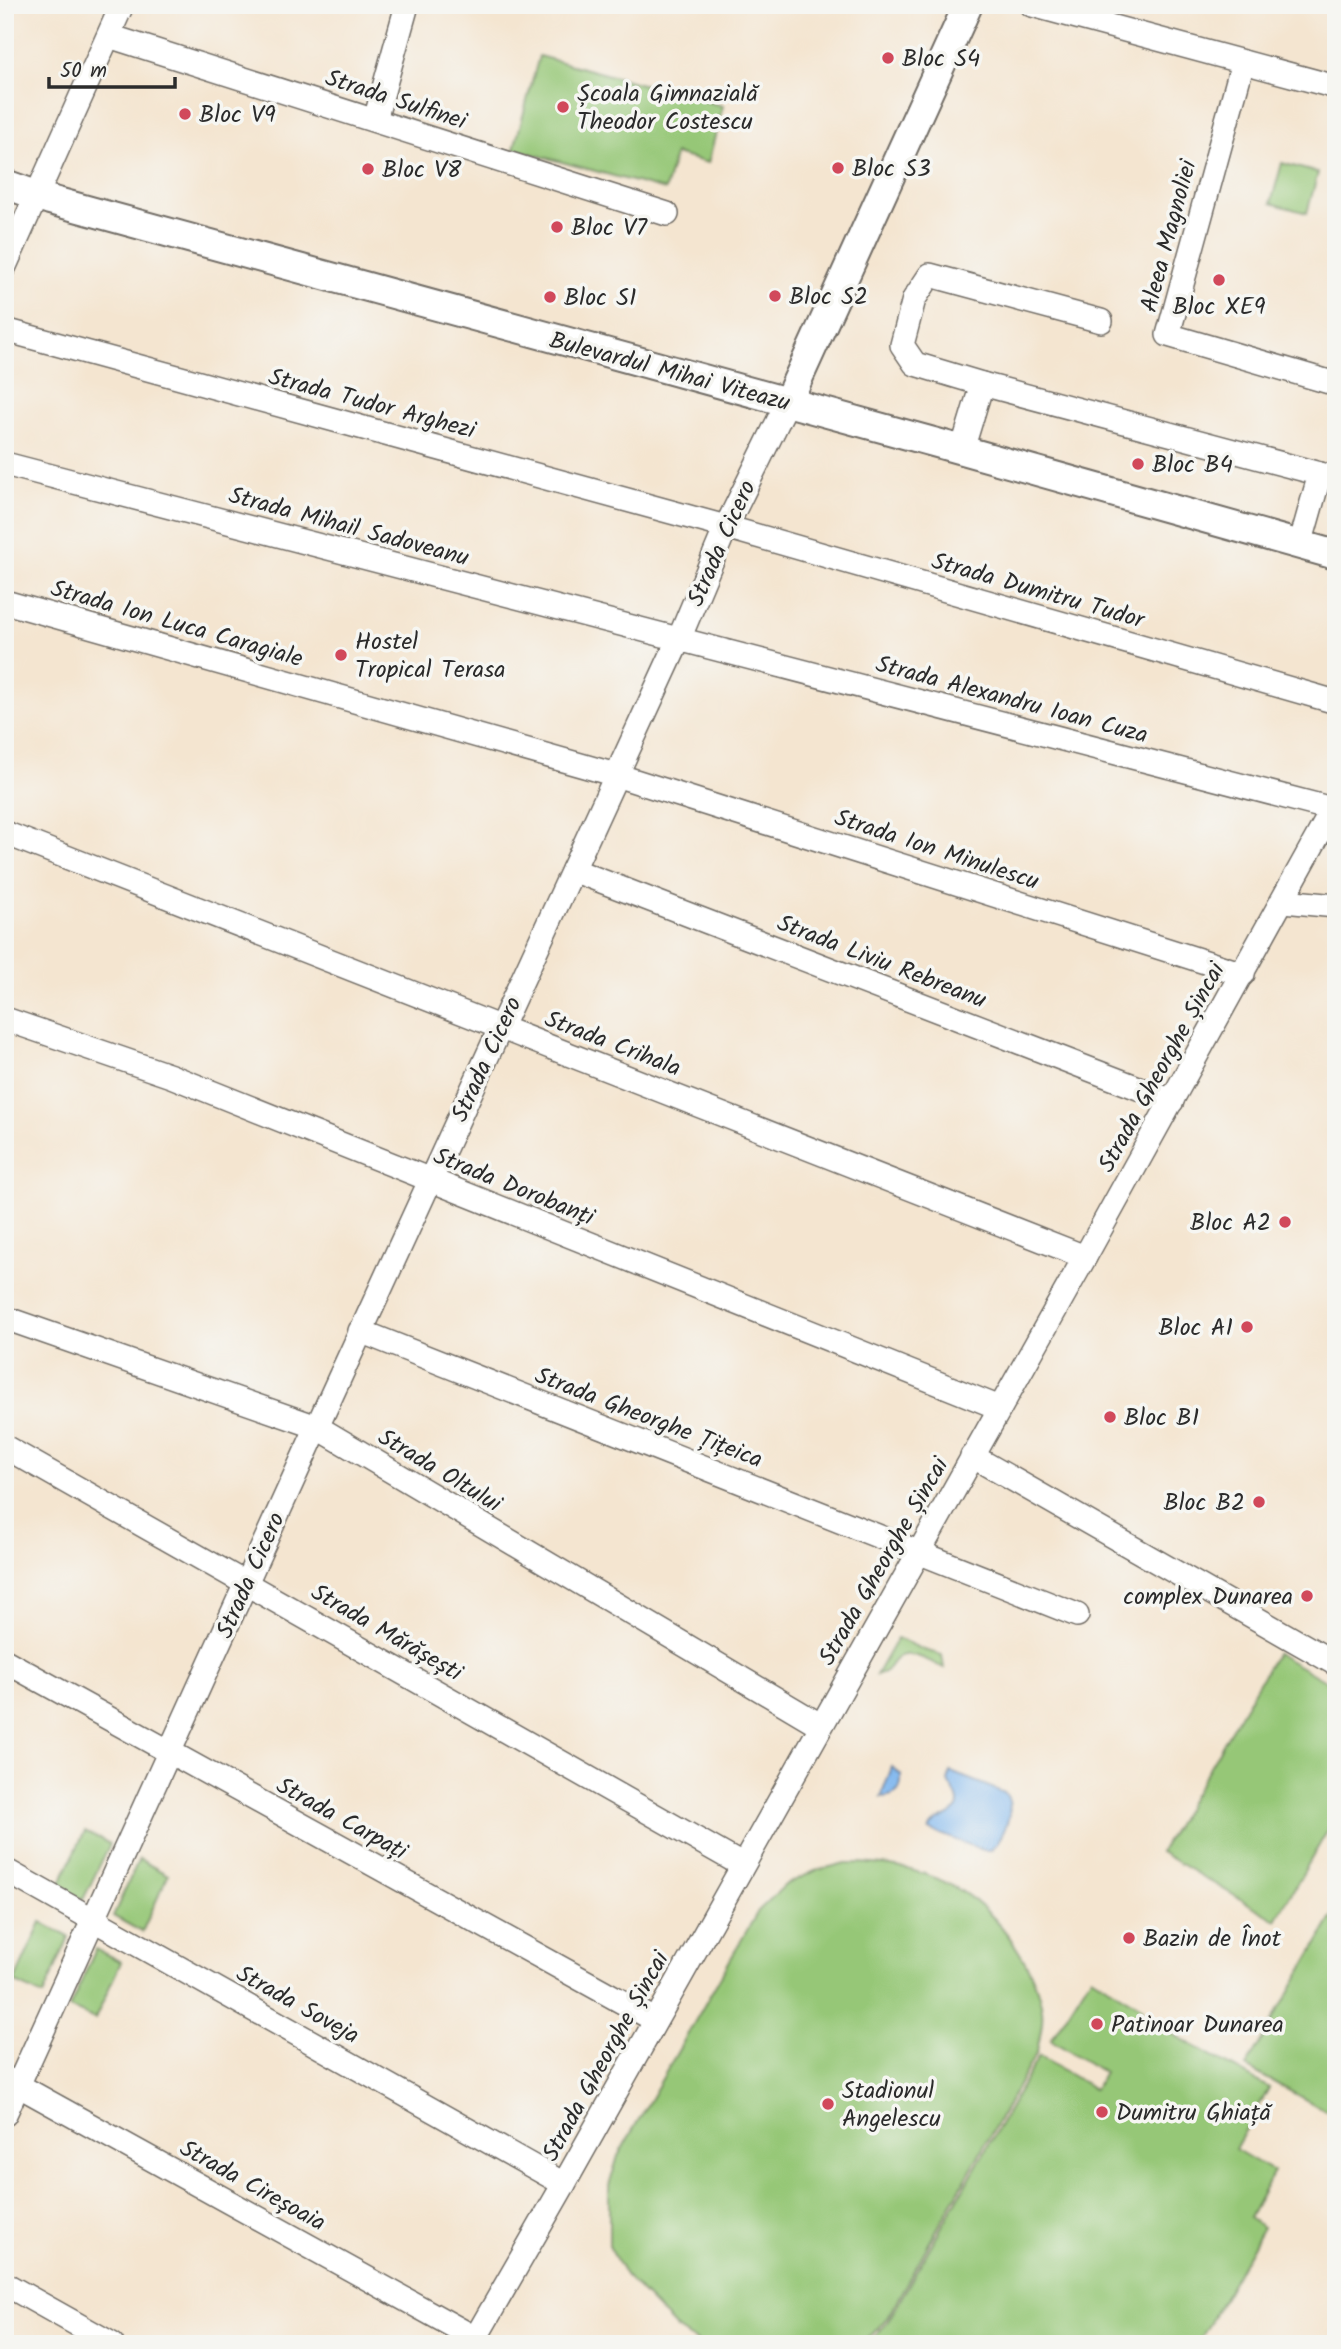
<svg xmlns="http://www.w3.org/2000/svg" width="1341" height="2349" viewBox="0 0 1341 2349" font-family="Kalam,sans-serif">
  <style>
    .green { fill: #96c777; stroke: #607951; stroke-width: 2 }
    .water { fill: #80b7ef; stroke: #56718d; stroke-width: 2 }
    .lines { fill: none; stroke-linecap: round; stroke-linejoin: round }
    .minor-casing { stroke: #716c65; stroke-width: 26 }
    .major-casing { stroke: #716c65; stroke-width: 32 }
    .minor { stroke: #fff; stroke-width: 23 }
    .major { stroke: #fff; stroke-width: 28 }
    .poi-dot { fill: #d1495b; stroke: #f6f6f2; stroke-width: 2.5 }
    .labels { text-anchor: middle; stroke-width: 7; stroke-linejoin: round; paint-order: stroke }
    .poi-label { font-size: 24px; fill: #2b2b2b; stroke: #f6f6f2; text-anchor: start }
    .street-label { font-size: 24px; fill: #2b2b2b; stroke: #f6f6f2 }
  </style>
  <rect width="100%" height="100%" fill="#f6f6f2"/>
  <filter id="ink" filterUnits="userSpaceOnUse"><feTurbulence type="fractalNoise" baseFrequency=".0143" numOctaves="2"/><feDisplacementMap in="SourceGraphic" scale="14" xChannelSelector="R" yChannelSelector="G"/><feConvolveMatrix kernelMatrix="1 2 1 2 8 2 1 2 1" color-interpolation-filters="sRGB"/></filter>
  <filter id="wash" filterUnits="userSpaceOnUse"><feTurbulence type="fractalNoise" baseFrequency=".00686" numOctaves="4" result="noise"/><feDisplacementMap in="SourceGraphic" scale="28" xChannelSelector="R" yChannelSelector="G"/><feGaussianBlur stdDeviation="1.57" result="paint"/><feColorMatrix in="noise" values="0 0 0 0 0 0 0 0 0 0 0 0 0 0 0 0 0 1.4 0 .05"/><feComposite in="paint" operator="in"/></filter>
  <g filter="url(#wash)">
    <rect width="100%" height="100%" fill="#f4e5d0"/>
    <g class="green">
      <path d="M539,56L723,106L708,163L675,154L665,190L514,149Z"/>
      <path d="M1282,163L1318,173L1307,213L1271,203Z"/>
      <path d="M897,1638L924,1650L942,1655L944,1668C932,1663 909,1648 897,1658C886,1667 893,1670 876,1675Z"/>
      <path d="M1276,1653L1336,1687V1816L1276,1920L1160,1852Z"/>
      <path d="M85,1831L110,1844L83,1900L58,1887Z"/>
      <path d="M139,1859L168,1875L142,1932L113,1916Z"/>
      <path d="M845,1863C918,1862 978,1885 1018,1950C1029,1967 1039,1989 1042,2010C1044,2023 1039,2039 1037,2052L887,2318L869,2338L861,2344H700L677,2329L625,2275L609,2246V2186L618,2156L758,1911L785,1885L815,1871Z"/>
      <path d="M1336,1911V2098L1328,2112L1246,2067Z"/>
      <path d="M41,1922L69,1937L43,1996L14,1982Z"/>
      <path d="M96,1949L121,1962L95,2019L69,2008Z"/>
      <path d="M1091,1976L1143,2008L1139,2015L1269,2088L1235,2149L1274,2172L1249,2218L1263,2227L1198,2344H869L888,2321L1039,2056L1094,2089L1104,2073L1051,2040Z"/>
    </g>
    <g class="water">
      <path d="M892,1767L901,1775C902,1791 897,1796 881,1797Z"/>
      <path d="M951,1772L1005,1793C1017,1808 1003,1838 991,1850H983L929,1830C935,1815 964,1818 957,1797C955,1791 950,1787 948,1781Z"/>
    </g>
  </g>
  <g filter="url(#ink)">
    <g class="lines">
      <defs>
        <g id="minor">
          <path d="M1032,5L1336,87"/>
          <path d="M109,36L667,214"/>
          <path d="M1243,62L1168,335L1336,384"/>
          <path d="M375,120L407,5"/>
          <path d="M5,266L122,5"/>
          <path d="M5,330L726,527L1336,702"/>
          <path d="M982,384L915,364L902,345L914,299L930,275L1101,321"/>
          <path d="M962,450L982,384L1320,474"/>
          <path d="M5,464L1332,809"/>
          <path d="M1300,545L1320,474L1336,479"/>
          <path d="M5,602L616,775L1243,974"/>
          <path d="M5,833L1085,1257"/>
          <path d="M573,870L1172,1101"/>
          <path d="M1284,901L1336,906"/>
          <path d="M5,1019L171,1076L1000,1408"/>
          <path d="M5,1318L317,1427L820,1725"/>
          <path d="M360,1331L1077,1615"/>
          <path d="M5,1447L742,1865"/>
          <path d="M972,1456L1336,1664"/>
          <path d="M5,1661L655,2020"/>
          <path d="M5,1870L564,2184"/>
          <path d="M5,2078L475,2338"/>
          <path d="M5,2114L317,1427L679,639L726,527L787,403"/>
          <path d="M5,2284L112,2344"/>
          <path d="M472,2344L564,2184L1085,1257L1336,803"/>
        </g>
        <g id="major">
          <path d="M5,184L50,200L937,443L1336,555"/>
          <path d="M787,403L968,5"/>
        </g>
      </defs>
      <use href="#minor" class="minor-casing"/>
      <use href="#major" class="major-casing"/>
      <use href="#minor" class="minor"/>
      <use href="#major" class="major"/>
    </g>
  </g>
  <g class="poi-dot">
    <circle cx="888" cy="58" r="7"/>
    <circle cx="563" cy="107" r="7"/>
    <circle cx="185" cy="114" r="7"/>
    <circle cx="838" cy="168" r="7"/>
    <circle cx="368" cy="169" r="7"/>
    <circle cx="557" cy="227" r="7"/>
    <circle cx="1219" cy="280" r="7"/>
    <circle cx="775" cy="296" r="7"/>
    <circle cx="550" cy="297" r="7"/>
    <circle cx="1138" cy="464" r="7"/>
    <circle cx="341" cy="655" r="7"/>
    <circle cx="1285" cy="1222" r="7"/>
    <circle cx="1247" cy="1327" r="7"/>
    <circle cx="1110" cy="1417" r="7"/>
    <circle cx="1259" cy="1502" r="7"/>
    <circle cx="1307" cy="1596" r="7"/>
    <circle cx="1129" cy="1938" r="7"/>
    <circle cx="1097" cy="2024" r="7"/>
    <circle cx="828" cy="2104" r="7"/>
    <circle cx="1102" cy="2112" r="7"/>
  </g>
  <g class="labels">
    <g class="poi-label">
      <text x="902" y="66">Bloc S4</text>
      <text x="577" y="101">Școala Gimnazială<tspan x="577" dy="28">Theodor Costescu</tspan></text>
      <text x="199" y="122">Bloc V9</text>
      <text x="852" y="176">Bloc S3</text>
      <text x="382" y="177">Bloc V8</text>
      <text x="571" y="235">Bloc V7</text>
      <text x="789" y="304">Bloc S2</text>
      <text x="564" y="305">Bloc S1</text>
      <text x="1219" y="314" text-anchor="middle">Bloc XE9</text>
      <text x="1152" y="472">Bloc B4</text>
      <text x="355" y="649">Hostel<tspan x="355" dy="28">Tropical Terasa</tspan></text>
      <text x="1271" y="1230" text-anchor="end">Bloc A2</text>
      <text x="1233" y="1335" text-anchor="end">Bloc A1</text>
      <text x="1124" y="1425">Bloc B1</text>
      <text x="1245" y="1510" text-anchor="end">Bloc B2</text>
      <text x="1293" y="1604" text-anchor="end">complex Dunarea</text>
      <text x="1143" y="1946">Bazin de Înot</text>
      <text x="1111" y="2032">Patinoar Dunarea</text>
      <text x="842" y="2098">Stadionul<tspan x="842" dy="28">Angelescu</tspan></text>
      <text x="1116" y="2120">Dumitru Ghiață</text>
    </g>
    <g class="street-label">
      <text transform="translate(396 99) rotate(18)" y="8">Strada Sulfinei</text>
      <text transform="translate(1168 236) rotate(-75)" y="8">Aleea Magnoliei</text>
      <text transform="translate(670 371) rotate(15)" y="8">Bulevardul Mihai Viteazu</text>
      <text transform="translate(372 403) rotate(15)" y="8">Strada Tudor Arghezi</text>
      <text transform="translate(349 526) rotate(15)" y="8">Strada Mihail Sadoveanu</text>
      <text transform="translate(721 543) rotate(-66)" y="8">Strada Cicero</text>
      <text transform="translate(1038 590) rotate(16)" y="8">Strada Dumitru Tudor</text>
      <text transform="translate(177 623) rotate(16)" y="8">Strada Ion Luca Caragiale</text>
      <text transform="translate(1012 699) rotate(15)" y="8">Strada Alexandru Ioan Cuza</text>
      <text transform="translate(937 849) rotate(18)" y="8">Strada Ion Minulescu</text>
      <text transform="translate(882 961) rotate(21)" y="8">Strada Liviu Rebreanu</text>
      <text transform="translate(613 1043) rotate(21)" y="8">Strada Crihala</text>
      <text transform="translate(486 1059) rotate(-65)" y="8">Strada Cicero</text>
      <text transform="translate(1161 1067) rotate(-61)" y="8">Strada Gheorghe Șincai</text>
      <text transform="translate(514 1186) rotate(22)" y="8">Strada Dorobanți</text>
      <text transform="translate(649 1417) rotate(21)" y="8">Strada Gheorghe Țițeica</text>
      <text transform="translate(440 1470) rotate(31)" y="8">Strada Oltului</text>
      <text transform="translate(883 1561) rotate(-60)" y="8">Strada Gheorghe Șincai</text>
      <text transform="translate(250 1575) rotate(-66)" y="8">Strada Cicero</text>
      <text transform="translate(387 1632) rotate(30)" y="8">Strada Mărășești</text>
      <text transform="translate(342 1818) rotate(29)" y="8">Strada Carpați</text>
      <text transform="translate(298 2004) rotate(29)" y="8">Strada Soveja</text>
      <text transform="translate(605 2056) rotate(-61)" y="8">Strada Gheorghe Șincai</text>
      <text transform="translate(253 2185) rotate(29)" y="8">Strada Cireșoaia</text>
    </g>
  </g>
  <rect width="1341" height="2349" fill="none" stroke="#f6f6f2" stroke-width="28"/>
  <path d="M49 77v10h126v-10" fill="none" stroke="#2b2b2b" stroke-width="3.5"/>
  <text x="60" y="77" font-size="21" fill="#2b2b2b" stroke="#f6f6f2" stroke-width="5" paint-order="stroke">50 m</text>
</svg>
